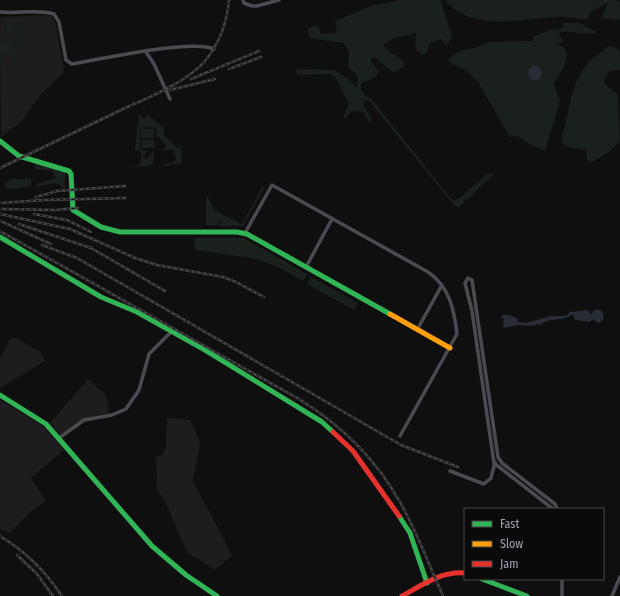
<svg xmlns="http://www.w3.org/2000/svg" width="620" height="596" viewBox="0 0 620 596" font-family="'Fira Sans Condensed',sans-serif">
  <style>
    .built { fill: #1d1c1e }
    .green { fill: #1a201c }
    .water { fill: #282c34 }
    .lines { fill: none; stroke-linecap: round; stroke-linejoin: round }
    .street { stroke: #4a4a50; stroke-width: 3.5 }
    .fast { stroke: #30b455; stroke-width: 5 }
    .slow { stroke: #ff9f0a; stroke-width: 5 }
    .jam { stroke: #e5322d; stroke-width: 5 }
    .rail-casing { stroke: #464649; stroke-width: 2.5 }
    .rail { stroke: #0b0a0b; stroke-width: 1; stroke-dasharray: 3; stroke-linecap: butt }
  </style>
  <rect width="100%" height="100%" fill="#100f10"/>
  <g class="built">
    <path d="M47,15L52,17L56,25L64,72L42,93L21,122L1,137L0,17Z"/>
    <path d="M11,338H16L40,352L45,361L0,388V358Z"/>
    <path d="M88,379L105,394L109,409L108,413L83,419L60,434L50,423Z"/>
    <path d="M0,400L42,425L64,450L31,478L46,501L31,511L9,533L0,529Z"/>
    <path d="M167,418L190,420L200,442L193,481L232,555L215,570L187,552L164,499L157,489L156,458L162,455L166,448Z"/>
  </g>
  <g class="green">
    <path d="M399,0H441L452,38L446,45L441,39L430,43L427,52L422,55L415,48L416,33L394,38L383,45C391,55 397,54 404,62V66L394,73L374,57L370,59L379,72L374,78L361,83V91L373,101L452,200H457L487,174L495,173L459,207L454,205L370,102L367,100L363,101V105L372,120L369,123L364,112L351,111L346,118H343L349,104L336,78L331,74L297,75L296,69L334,70L347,78L357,88L358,76L348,67L349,52L344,43L310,38L307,29L314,26H318L321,34L337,33L335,21L371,6Z"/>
    <path d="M445,0H615L620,2V20L601,18L609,2C603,6 594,8 589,14V19C578,20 568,16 556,17C522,19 470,32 445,0Z"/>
    <path d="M564,23H579L597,32C590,36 570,31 560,32L559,35L564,42L555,44C558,45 562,46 564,48C573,57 558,76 554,84L560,101L545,151L529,144L517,136L510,137L478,82L468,72L448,61L449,58L460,51L478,47L490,42L532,41L534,36L552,29L558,30L562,28Z"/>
    <path d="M6,24H13L14,35L7,36Z"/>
    <path d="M17,25H21L24,72H20Z"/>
    <path d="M13,40L16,64L11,65L10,54L1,55L2,65H0V41Z"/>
    <path d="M608,46L615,47L620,52V70L609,71L604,82L618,95L620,141L608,153L590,163L587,158L586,150L566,147L561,140C569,117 570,86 585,67C590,59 601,53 608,46Z"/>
    <path d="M143,109L151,118L164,127V136C170,140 173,145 179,149L181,145L182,163L164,166L161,165L174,162L176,160L174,150L171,149L162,151L167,146L159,137L157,139L156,128L148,127L140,129V148L144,151H148L143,156L146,160L154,150L153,165L128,168L141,164V151L135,150L139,115L144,119L148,116L143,110Z"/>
    <rect x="141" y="129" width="13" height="9"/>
    <path d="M154,139L155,148H142L141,140Z"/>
    <path d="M37,161L65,170V187L62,189L60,185L56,183L37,187V184L56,178L52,171L34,169Z"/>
    <path d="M11,179H31V187L7,189L5,186V183Z"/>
    <path d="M263,186L265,187L243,226H220L221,221H220L218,226L206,225V198L208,197L214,210L242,224Z"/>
    <path d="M194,238H244L307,274L303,281L278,267L257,259L195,250Z"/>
    <path d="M311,277L358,303L354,310L307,284Z"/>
  </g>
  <g class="water">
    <circle cx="535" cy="73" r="7"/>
    <path d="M597,309L602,311L604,316L603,320L598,323L592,319L590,322L575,320L573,314C561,323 550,316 541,325L536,324L535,326L518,325L503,328L504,318H501L503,315H509L518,319V322L526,323L550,316H566L570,312L588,310L591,315L593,311Z"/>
  </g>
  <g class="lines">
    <g class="street">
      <path d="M243,0L244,3L252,6H257L279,0"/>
      <path d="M0,12C18,14 37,9 54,14L59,22L66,60L72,64C101,59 191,39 214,49"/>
      <path d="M146,52L154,64L170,99"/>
      <path d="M245,233L272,185L428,272C450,287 454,310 457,334L400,436"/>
      <path d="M306,267L332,219"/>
      <path d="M417,330L442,285"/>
      <path d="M59,438L84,420L112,415L126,409L139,390L149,354L172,331"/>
      <path d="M450,471L484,484L491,478L495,462"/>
      <path d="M553,509L494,463L472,311L465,283L468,278L472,280L498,457L502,463L555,504L557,509"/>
      <path d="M562,596V579"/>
      <path d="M612,596L620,577"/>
    </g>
    <g class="fast">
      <path d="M0,141L19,156L69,171L71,174L73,210L101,227L120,232H237L247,234L390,314"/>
      <path d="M0,237L101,297L137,312L205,350L322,422L333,432"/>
      <path d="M0,395L46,424L152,546L186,575L217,596"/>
      <path d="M399,516L410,533L427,583"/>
      <path d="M482,579L527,596"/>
    </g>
    <path class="slow" d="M390,314L450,348"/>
    <g class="jam">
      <path d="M333,432L353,451L399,516"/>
      <path d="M402,596C422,585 441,571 465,573"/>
    </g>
    <defs>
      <g id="rail">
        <path d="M229,69L261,57"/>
        <path d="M191,79L259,51"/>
        <path d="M170,90L215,79"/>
        <path d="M0,168C40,149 81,129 121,110C147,98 186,83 205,61C220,43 227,23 229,0"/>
        <path d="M36,197L57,191L125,186"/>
        <path d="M0,203L44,200L125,198"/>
        <path d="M0,209L55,210L78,208"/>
        <path d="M0,214L70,229L135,258L157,265L223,277L236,282L264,297"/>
        <path d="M34,214L67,220L91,232"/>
        <path d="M0,221L51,244"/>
        <path d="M19,224L91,248L165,291"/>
        <path d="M0,231L299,399C341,425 376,459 400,502C417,532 429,565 443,596"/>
        <path d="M42,245L77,258L401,445L458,467"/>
        <path d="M0,536C25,551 46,572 62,596"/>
        <path d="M17,555L37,574L53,596"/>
      </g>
    </defs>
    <use href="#rail" class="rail-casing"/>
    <use href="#rail" class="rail"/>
  </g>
  <rect x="464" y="508" width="140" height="72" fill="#0b0a0b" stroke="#47474d"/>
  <rect x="472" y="521" width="20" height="6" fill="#30b455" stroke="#47474d"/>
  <text x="500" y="528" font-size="12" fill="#a1a2b1">Fast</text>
  <rect x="472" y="541" width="20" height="6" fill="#ff9f0a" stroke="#47474d"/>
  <text x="500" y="548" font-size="12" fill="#a1a2b1">Slow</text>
  <rect x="472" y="561" width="20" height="6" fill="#e5322d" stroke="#47474d"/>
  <text x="500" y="568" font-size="12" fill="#a1a2b1">Jam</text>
</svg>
